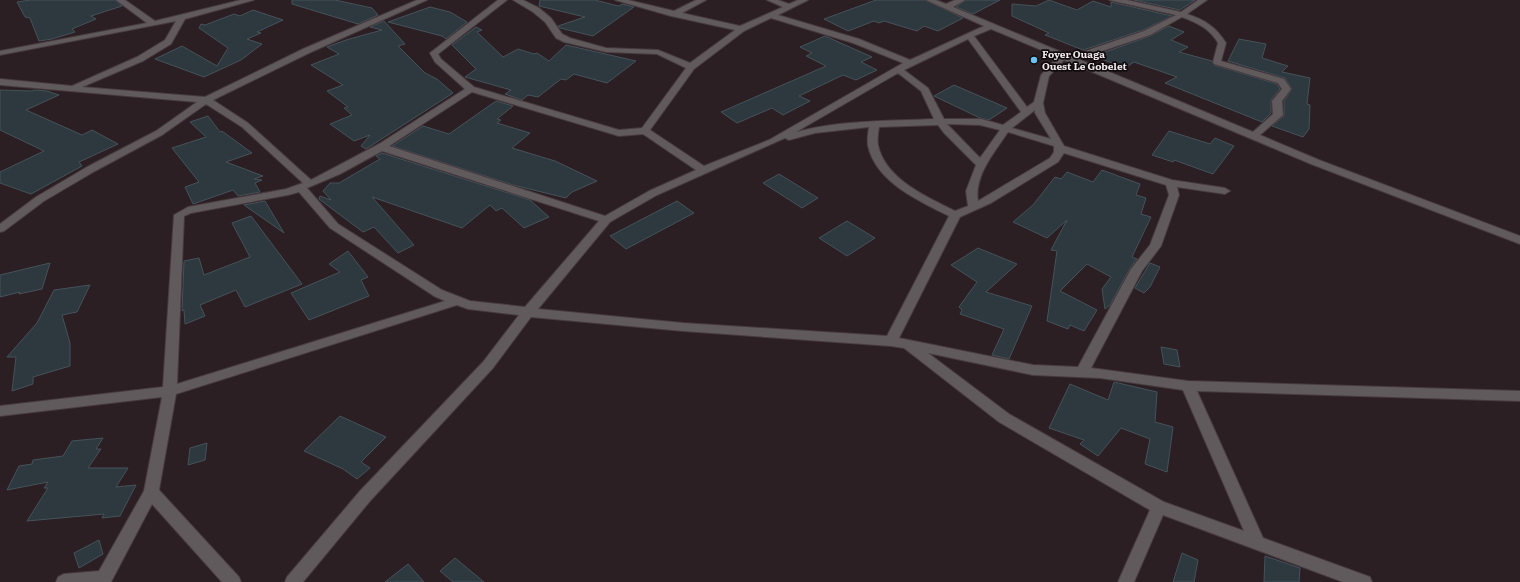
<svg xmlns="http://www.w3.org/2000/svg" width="1520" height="582" viewBox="0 0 1520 582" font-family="Literata,serif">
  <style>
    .building { fill: #2d383f; stroke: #46525a }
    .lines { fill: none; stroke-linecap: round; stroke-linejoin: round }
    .street-casing { stroke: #473b3f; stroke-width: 2 }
    .street { fill: #615a5c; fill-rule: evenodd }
    .poi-dot { fill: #6dc2f3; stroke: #100b0c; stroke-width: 1.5 }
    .labels { text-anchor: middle; stroke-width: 3.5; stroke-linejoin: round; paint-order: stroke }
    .far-poi-label { font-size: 10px; font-weight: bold; fill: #f2e9ec; stroke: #100b0c; text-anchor: start }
  </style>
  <rect width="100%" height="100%" fill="#2b1f23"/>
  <g class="building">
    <path d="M30,0H115L122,6L91,16L96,19L72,29L75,32L52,39L39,41L30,18L25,17L17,2Z"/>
    <path d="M292,0H335L372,8L378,15L358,24L292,4Z"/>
    <path d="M540,0H595L618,6L623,4L634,7L593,36L560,28L558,26L585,17L539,6Z"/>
    <path d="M876,0H925L963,18L938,31L924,26L917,31L884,21L879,23L874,21L848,31L824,19Z"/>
    <path d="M966,0H1000L973,14L956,7Z"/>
    <path d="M1049,0L1077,10L1093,1L1111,7V2L1172,16L1143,30L1083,50L1045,35L1049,33L1012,16V4L1036,6Z"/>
    <path d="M1134,0H1195L1180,10Z"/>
    <path d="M430,7L450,12L467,22L446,39L442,36L388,22Z"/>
    <path d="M253,10L283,20L257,32L261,33L247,39L262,44L241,60L204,77L155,59L182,46L217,66L228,48L199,28L201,24L205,25L234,14L240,16Z"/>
    <path d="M384,21L405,44L398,46L425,73L437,79L453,93L366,149L361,146L370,135L354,141L330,124L352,115L344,108L348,107L327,91L343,85L311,65L339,54L327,47L346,40L382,30L370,27Z"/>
    <path d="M1169,26L1184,32L1171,40L1188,47L1179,52L1212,61L1214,65L1277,84L1280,89L1271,100V113L1262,122L1165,83L1177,77L1134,62L1125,68L1094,56L1150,36Z"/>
    <path d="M476,27L482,30L477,32L503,57L518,49L534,54L537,53L549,61L566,45L636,61L607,83L574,74L566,80L561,79L538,97L528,95L522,100L505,94L511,90L465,77L476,69L452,45Z"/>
    <path d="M825,36L872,57L861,62L877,70L856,80L843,75L799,96L810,101L783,115L772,108L737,123L721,112L826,66L806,56L812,53L800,47Z"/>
    <path d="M1239,39L1266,44L1262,58L1288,66L1282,72L1310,78L1307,104L1310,105L1309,129L1303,137L1272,126L1284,116V101L1292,89L1285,78L1228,61Z"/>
    <path d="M954,85L1007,108L989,120L980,118L934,96Z"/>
    <path d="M0,90L31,91L35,90L47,91L59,95L26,110L82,135L92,130L118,144L79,162L82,166L31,194L0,183V172L44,151L0,130Z"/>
    <path d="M496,101L513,106L497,119L501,120L497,123L530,133L512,148L555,161L597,181L572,192L566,198L513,185L392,146L423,126L449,134Z"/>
    <path d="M208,116L220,132L222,131L252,153L226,162L263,176L254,179L262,180L255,183L260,192L238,196L233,190L193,204L185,187L199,182L172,148L206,137L190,122Z"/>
    <path d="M1169,131L1210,144L1215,138L1234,146L1213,174L1174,160L1173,162L1152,155Z"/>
    <path d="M382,153L530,200L549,217L524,228L502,208L496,211L490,205L462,228L372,197L414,245L398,253L374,227L363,232L319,199L320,196L331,200L323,191L330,183H339L380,159L376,156Z"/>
    <path d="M1102,170L1140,184L1136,195L1146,198L1141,214L1151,217L1132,257L1137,259L1130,268L1110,305L1105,309L1102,289L1111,277L1087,264L1060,291L1097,310L1084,331L1070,325L1068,329L1047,321L1057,251L1051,250L1067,220L1047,238L1013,222L1033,205L1055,177L1061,179L1067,172L1093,182Z"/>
    <path d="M779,174L818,198L802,208L763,183Z"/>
    <path d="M265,201L284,233L244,205Z"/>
    <path d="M677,201L694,213L626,249L610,236Z"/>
    <path d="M251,216L302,284L245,307L236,290L200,305L205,316L185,324L184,310L182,311L184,261L199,258L204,275L250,257L232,223Z"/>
    <path d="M847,221L875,238L847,256L819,238Z"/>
    <path d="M978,248L1017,264L986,292L1032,306L1009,359L992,355L1004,329L960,314L962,310L959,307L977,282L951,265Z"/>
    <path d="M348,251L368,277L361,280L369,296L309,320L291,293L340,272L329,264Z"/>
    <path d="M50,263L42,289L19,294L20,292L0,297V275Z"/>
    <path d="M1150,263L1160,267L1150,287L1144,293L1135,288Z"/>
    <path d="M90,285L77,312L62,315L70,343V366L33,377V384L12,391L16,357H7L37,323L54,290Z"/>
    <path d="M1161,347L1177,350L1180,367L1164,364Z"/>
    <path d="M1114,382L1157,392L1155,422L1173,427L1167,472L1145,464L1150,439L1121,428L1098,456L1080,444L1084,440L1049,428L1070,384L1108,400Z"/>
    <path d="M340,416L386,437L361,462L370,468L357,479L343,469L304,451Z"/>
    <path d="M103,438L96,449H101L88,468H128L116,487L136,485L120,516L102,518L104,514L27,521L48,488H44L48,482L7,490L19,466L32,464L33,460L63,456L72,441Z"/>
    <path d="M207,443L205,460L188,465L190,448Z"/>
    <path d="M99,540L103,554L79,568L74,553Z"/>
    <path d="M1182,553L1198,560L1194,582H1173Z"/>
    <path d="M1265,556L1300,568L1299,582H1264Z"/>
    <path d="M455,558L484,582H453L440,571Z"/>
    <path d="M408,564L424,582H385Z"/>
  </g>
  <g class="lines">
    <defs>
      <path id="street" d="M116,0H125L155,21L241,0H254L185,19L171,44L143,61L82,87L205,97L303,49L417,0H427L309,53L213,100L248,123L311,180L379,144L465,89L435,62L430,53L498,0H507L438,54L441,59L474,87L619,130L642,128L686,68L657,54L606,52L564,42L556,38L545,22L533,12L513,0H523L539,8L551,18L562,34L570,38L606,48L658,50L690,63L735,30L671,16L615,0H628L674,11L696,0H706L682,13L740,26L783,7L767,0H778L789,4L798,0H808L778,15L859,39L910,60L984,26L926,0H936L946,4L955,0H965L953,7L1071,56L1144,31L1176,15L1109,0H1127L1181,12L1198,0H1207L1187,14C1205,20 1216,27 1226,43L1221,61L1284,79L1291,89L1282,101L1283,115L1260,135L1319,160L1520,236V244L1311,164L1064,60L1049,76L1043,103L1045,113L1064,146L1172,180L1225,188L1230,191L1225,194L1177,187L1179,195L1161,246L1142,271L1091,368L1188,381L1520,391V401L1197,391L1263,538L1370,577L1372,582H1343L1163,515L1134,582H1118L1150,510L999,422L904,348L891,346L683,331L531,317L493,368L370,501L303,582H285L287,577L360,491L483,362L519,315L468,309L457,305L176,394L159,490L239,577L241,582H222L152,504L111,582H56L58,577L64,574L99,571L144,491L162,397L0,416V406L163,387L174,215L188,207L286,189L303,183L242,127L206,104L162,135L95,171L44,201L4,231L0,232V224L36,197L87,167L156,131L197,102L0,85V79L72,86L137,57L165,40L176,21L0,55V51L147,23ZM1182,17C1198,23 1210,29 1218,43L1213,62L1214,64L1278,83L1282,89L1272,101L1273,114L1253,132L1078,59L1150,35ZM771,18L853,43L903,63L769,140L704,166L650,130L694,69L744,31ZM991,29L1058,57L1041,75L1034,102L1027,107L974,36ZM968,39L1021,112L1003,125L981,119H944L928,88L904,70ZM898,73L921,91L934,119C889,121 841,120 796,132ZM472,92L619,136L643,134L696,170L649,191L605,216L389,146ZM1035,110V113L1051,139L1012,128ZM947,124L980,125L1000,130L980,158ZM938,125L944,133L976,165L966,191L968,206L955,211C927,197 885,179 878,145C877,139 878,133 879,127ZM869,127C868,133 867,140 868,146C876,182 919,201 949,216L887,336L683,323L538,309L610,222L657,195L785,138L789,140L815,133ZM1008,132L1054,146V152L1050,158L978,201C974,176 994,153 1008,132ZM382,151L599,221L525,307L470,301L442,290L338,224L307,188L340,174ZM1064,153L1166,185L1169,195L1150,245L1131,269L1078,367L1033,365L899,338L960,217L991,203L1058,162ZM299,192L330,228L434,296L445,301L177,384L184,216L191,213L288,195ZM928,353L1033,375L1100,378L1183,390L1244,531L1164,502L1009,414Z"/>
    </defs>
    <use href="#street" class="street-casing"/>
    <use href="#street" class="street"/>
  </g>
  <circle class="poi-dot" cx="1034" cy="60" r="4"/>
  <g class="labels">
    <g class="far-poi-label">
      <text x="1042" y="58">Foyer Ouaga<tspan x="1042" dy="12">Ouest Le Gobelet</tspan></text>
    </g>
  </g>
</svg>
